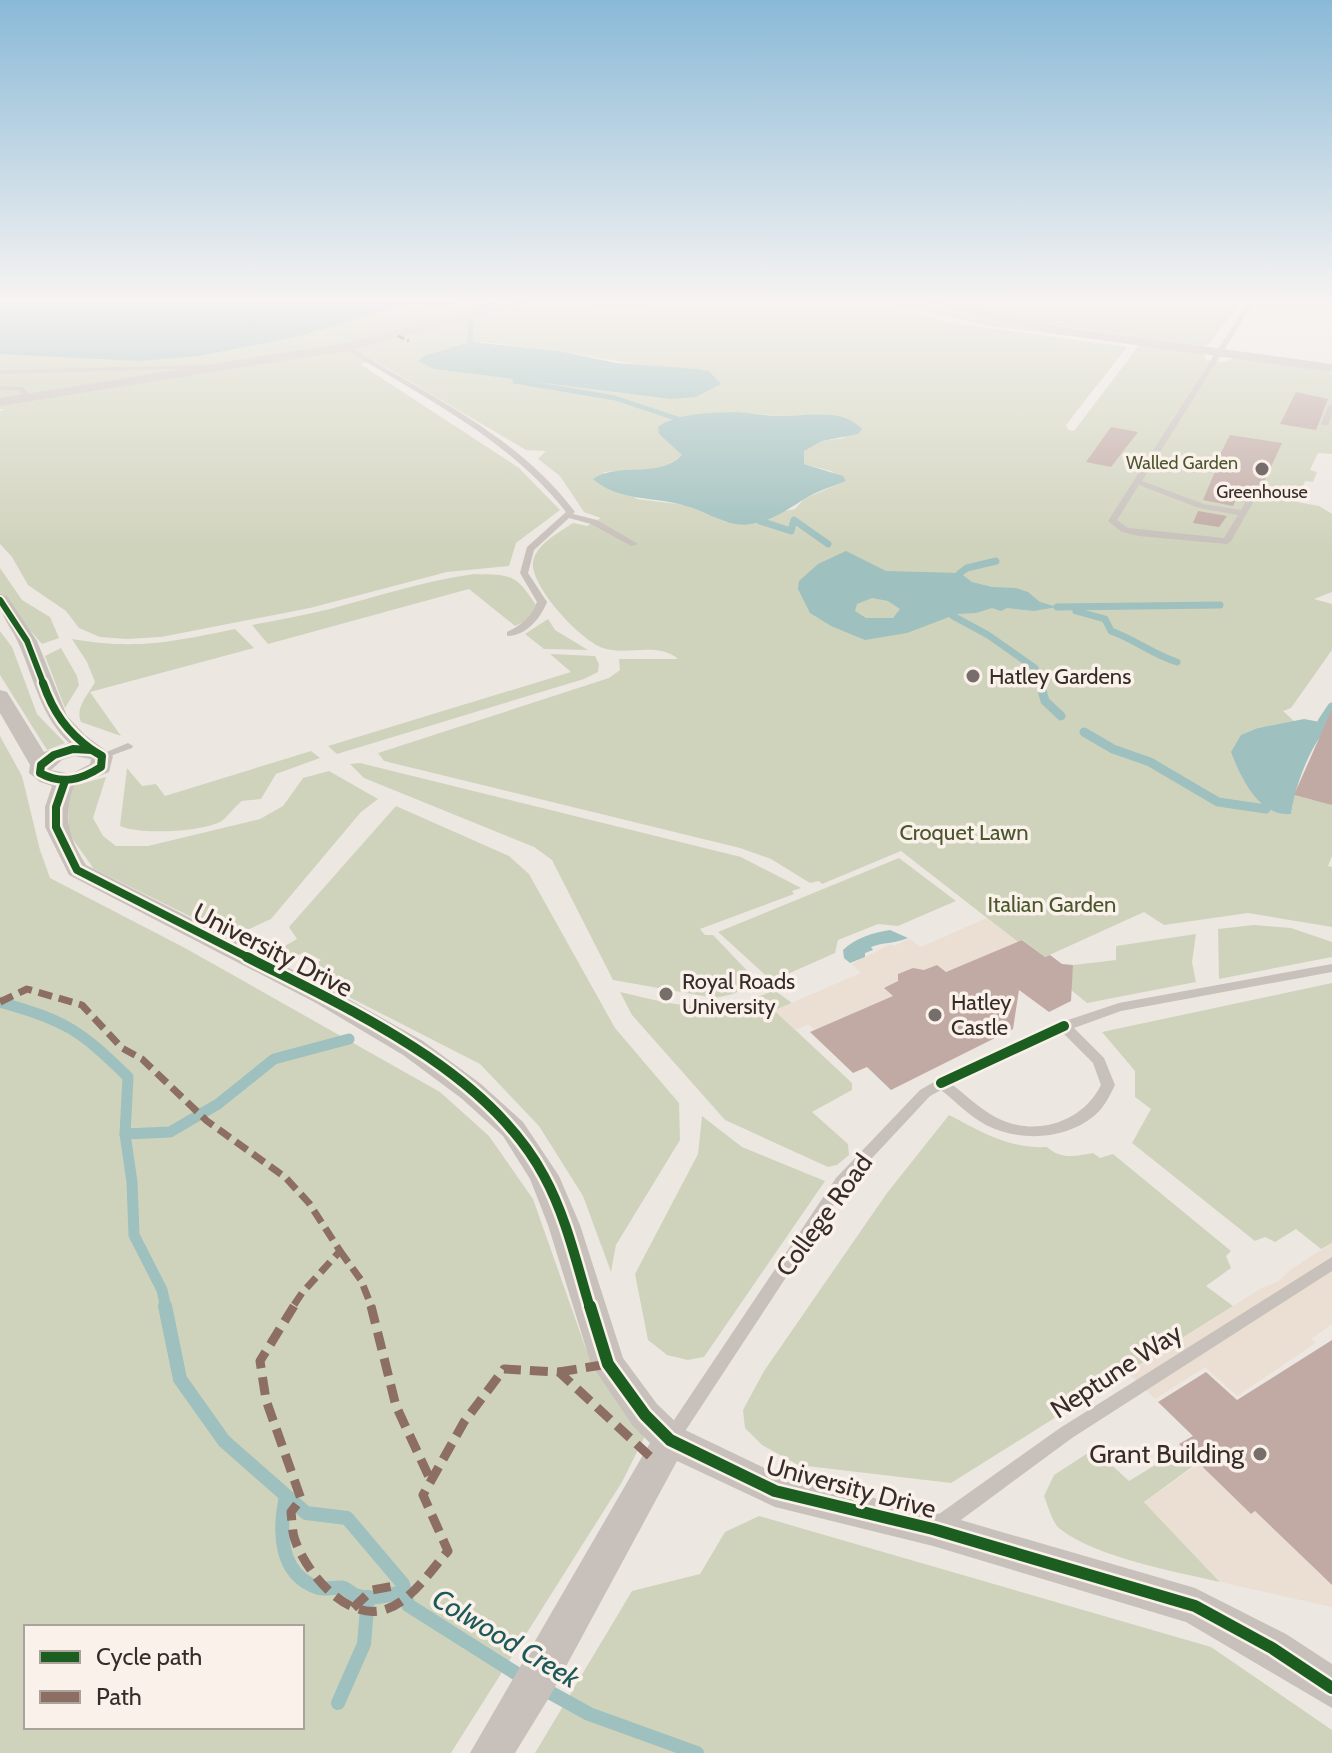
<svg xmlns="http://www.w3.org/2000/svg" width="1332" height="1753" viewBox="0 0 1332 1753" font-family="Cabin,sans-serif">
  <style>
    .green { fill: #d0d3bc; fill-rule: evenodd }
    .plaza { fill: #ebded2 }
    .water { fill: #9ec0be; fill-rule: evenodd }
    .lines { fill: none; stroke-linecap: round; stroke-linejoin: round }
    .stream-far4 { stroke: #9ec0be; stroke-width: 5 }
    .stream-far3 { stroke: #9ec0be; stroke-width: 7 }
    .stream-far2 { stroke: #9ec0be; stroke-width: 9 }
    .stream-far1 { stroke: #9ec0be; stroke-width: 11 }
    .stream { stroke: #9ec0be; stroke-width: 14 }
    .building { fill: #c1aaa4 }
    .lane { fill: #c7c0bb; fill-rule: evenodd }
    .street { fill: #c7c0bb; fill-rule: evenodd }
    .quiet-far2 { stroke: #8d6e63; stroke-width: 3; stroke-dasharray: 7 3; stroke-linecap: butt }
    .quiet-far1 { stroke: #8d6e63; stroke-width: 7; stroke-dasharray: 14 7; stroke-linecap: butt }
    .quiet { stroke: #8d6e63; stroke-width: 9; stroke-dasharray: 18 9; stroke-linecap: butt }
    .cycleway-far3-casing { stroke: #faf1ea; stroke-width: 10 }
    .cycleway-far2-casing { stroke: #faf1ea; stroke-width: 13 }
    .cycleway-far1-casing { stroke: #faf1ea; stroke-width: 15 }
    .cycleway-casing { stroke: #faf1ea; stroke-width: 17 }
    .cycleway-far3 { stroke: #1b5e20; stroke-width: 6 }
    .cycleway-far2 { stroke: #1b5e20; stroke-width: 8 }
    .cycleway-far1 { stroke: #1b5e20; stroke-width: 10 }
    .cycleway { stroke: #1b5e20; stroke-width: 12 }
    .poi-dot { fill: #776d6a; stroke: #faf1ea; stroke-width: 3 }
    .labels { text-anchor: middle; stroke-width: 7; stroke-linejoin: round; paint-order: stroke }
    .far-park-label { font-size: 18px; fill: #4a562c; stroke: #faf1ea }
    .far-poi-label { font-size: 18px; fill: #382c29; stroke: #faf1ea }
    .poi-label { font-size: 22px; fill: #382c29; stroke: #faf1ea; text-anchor: start }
    .park-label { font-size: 22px; fill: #4a562c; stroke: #faf1ea }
    .near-street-label { font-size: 26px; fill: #382c29; stroke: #faf1ea }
    .near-poi-label { font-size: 26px; fill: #382c29; stroke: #faf1ea; text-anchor: end }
    .near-water-label { font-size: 28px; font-style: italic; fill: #1e5959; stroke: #faf1ea }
  </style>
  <rect width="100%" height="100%" fill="#ede7e2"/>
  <g class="green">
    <path d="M0,302H689L592,310L590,313L681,309L723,302H862L952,323L1127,347L1066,425L1068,430L1074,431L1140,344L1203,353L1206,360L1223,362L1234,358L1328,371L1332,374V454L1318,453L1310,470L1317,472L1313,482L1305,481L1297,502L1319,506L1332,514V592L1314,599L1332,604V650L1291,708L1283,711L1295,722L1258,728L1291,814L1294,795L1313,800L1316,793L1332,797V856L1328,866L1332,867V927L1248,913L1164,925L1144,912L1045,957L1023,940L1018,942L901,851L822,884L819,881L810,883L771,859L740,848L384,761L378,753L609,678L620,670L619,659H678C658,642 630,655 606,649C583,644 530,587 533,562C536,544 560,532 573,523L587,526L601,518L584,512L560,476L538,459L546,451L526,450L375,361L360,364L519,468L560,510L516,543L509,566L447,572L310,608L161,637L127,639L100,637L79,628L66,611L28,585L12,557L0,544V411L5,409H0ZM483,342L560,351L640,365L670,399L434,369L426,355ZM736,412L781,416L827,414L845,438L822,441L804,450V464L831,471L845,481L804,499L795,509L726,522L685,505L637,499L603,472L661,469L683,455L659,434L693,415Z"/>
    <path d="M883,302H918L1070,336L989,326Z"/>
    <path d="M945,302H1242L1209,344L1203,346L1039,323Z"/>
    <path d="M0,568L22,600L50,617L59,638L42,644L0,596Z"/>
    <path d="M474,574C511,575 515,573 536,605L528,620L515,626L469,589L268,644L252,625C278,620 305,615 330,609C379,596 424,581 474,574Z"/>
    <path d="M548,619L555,630L588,650L544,649L525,634Z"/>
    <path d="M235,629L254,648L90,692L121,736L81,722C75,707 88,695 95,682L87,662L72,639C137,650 171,642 235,629Z"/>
    <path d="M0,631L12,647L37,714L65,743L47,750L0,675Z"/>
    <path d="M61,648L77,676L79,685L65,708L45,656Z"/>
    <path d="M550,654L595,656L599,664L598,672L584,679L337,754L328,746L571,672Z"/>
    <path d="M0,736L22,776L40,850L50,878L185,948L440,1092L489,1136L533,1199L586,1349L645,1436L622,1482L451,1753H0ZM26,1627H302V1727H26Z"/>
    <path d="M311,751L320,758L276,774L261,799L242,801C235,806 226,819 220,822C199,832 140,835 120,826L127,768L142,786L156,784L165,796Z"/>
    <path d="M360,763L741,857L801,888L792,891L794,894L700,929L705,935H713L758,982L733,994L715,998L613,980L552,860L534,847L364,778L350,764Z"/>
    <path d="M329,771L378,799L361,812L271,919L232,937L94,869L69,834L68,806L73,786L106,777L93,818L103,836L116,846H148L260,819L283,806L303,778Z"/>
    <path d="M396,806L509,856L529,874L615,1028L679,1103L680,1140L616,1245L611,1272L583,1196L539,1126L480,1064L304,974L321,960L305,952L283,962L272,953L297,939L289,927Z"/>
    <path d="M899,858L956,901L898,926L878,924L838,940L835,953L772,981L718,932Z"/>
    <path d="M1254,925L1291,928L1332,942V957L1219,979L1218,929Z"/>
    <path d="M1196,934L1192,962L1196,982L1087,1003L1054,976L1072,974L1073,965L1116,960V946Z"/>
    <path d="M1332,983V1243L1321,1249L1296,1229L1275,1242L1265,1237L1255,1241L1132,1143L1151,1109L1135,1097V1071L1102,1032Z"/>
    <path d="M774,990L792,1003L775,1011L852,1083V1090L812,1112L848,1144L849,1155L837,1165L828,1167L725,1120L632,1015L620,992C679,1006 717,1017 774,990Z"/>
    <path d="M949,1115C982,1132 1009,1149 1047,1147C1061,1160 1076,1156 1093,1153L1100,1158L1113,1154L1231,1251L1226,1256L1231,1268L1206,1286L1233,1306L951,1483L798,1465L762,1445L745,1428L743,1410L764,1371L887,1193Z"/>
    <path d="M702,1116L742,1147L825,1181L704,1357L688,1360L667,1355L648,1340L635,1274L698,1154Z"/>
    <path d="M1094,1449L1129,1481L1175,1453L1192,1467L1144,1502L1220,1582C1173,1571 1098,1558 1060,1529C1052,1523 1048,1505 1044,1496L1054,1475Z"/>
    <path d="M759,1516L1211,1647L1332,1730V1753H535L632,1591L700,1574L725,1532Z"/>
  </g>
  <g class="plaza">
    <path d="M987,918L1018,942L946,972L898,981L893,996L844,1025L838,1020L815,1030L808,1024L796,1030L775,1010L861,973L852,964L891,944L894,946L909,939L921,947Z"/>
    <path d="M1332,1243V1324L1311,1339L1316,1343L1237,1396L1205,1367L1155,1399L1128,1373L1260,1289L1279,1281L1290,1270Z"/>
    <path d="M1199,1464L1251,1514L1255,1511L1322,1576L1332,1568V1607L1220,1582L1144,1502Z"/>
  </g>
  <g class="water">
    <path d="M0,302H462L446,305L407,304L296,337L198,356L139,361L0,354Z"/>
    <path d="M470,342L560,351L616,363L695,369L709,371L721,384L696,397L670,399L434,369L418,361L426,355Z"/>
    <path d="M736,412C751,413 766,416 781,416C808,416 841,407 862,429L858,434L822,441L804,451V464L843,476L846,481C833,486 818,491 806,498C788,509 774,520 751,524C728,528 708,512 686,506C655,496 619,502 593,479C620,461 657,480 682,455L659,434L658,427C679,412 712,413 736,412Z"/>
    <path d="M846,551L886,571L960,573L972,582L992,587L1016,588L1028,592L1040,602L1057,607L1034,611L1007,608L1001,611L992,608L976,613L957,614L907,633L865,640L831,626L810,613L798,589L799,581L818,564ZM872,598L888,601L900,609L893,618H866L855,611L857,604Z"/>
    <path d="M1304,719L1331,724C1310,744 1295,786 1291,814C1259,817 1241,778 1231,752L1241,735L1258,728Z"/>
    <path d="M890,930L908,938C893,944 884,942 871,947L873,950L865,953V957L850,963L844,958L843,950C856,938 871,933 890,930Z"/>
  </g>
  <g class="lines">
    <g class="stream-far4">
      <path d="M472,314L491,302"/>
      <path d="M470,342L471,320"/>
      <path d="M515,381L615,398L678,419"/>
    </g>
    <g class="stream-far3">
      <path d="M760,521L791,531L794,520L828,544"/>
      <path d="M960,573L967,568L996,561"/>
      <path d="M1057,607L1220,605"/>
      <path d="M1076,611L1105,619L1111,631C1136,640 1152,654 1177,662"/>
      <path d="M953,616L988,635L1035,668L1040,685"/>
    </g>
    <g class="stream-far2">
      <path d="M1040,683L1045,701L1061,716"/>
      <path d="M1322,722L1332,707"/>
      <path d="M1084,732L1113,749L1150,762L1218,802L1266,809"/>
    </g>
    <g class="stream-far1">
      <path d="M0,1002C66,1021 79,1029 128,1077L125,1134L132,1182L134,1235L162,1290L166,1308"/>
      <path d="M125,1134L170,1132L218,1104L274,1059L349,1039"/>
    </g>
    <g class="stream">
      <path d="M165,1306L180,1379L224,1441L306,1513L347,1518L403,1584L408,1605L525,1679"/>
      <path d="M286,1496C279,1530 278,1575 319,1588C327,1590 337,1586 344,1588C348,1590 351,1593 355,1595C371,1601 389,1595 405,1591"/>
      <path d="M542,1688L589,1714L697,1753"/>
      <path d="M338,1703L364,1644L368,1597"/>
    </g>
  </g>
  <g class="building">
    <path d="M1296,392L1328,399L1316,430L1280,424Z"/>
    <path d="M1111,427L1138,432L1111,467L1086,462Z"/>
    <path d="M1230,435L1282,443L1258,495L1240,492L1233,506L1203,500L1217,467L1214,466Z"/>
    <path d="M1198,511L1227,516L1219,527L1193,523Z"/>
    <path d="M1332,709V805L1294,795Z"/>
    <path d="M1022,940L1045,957L1050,955L1062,964L1073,965L1071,1001L1049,1012L1019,990L1013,1029L891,1090L867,1067L853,1073L810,1032L893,996L884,988L898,981V974L913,968L924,970L937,965L946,972Z"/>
    <path d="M1332,1340V1585L1255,1511L1251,1514L1179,1444L1193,1436L1158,1402L1206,1372L1237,1400Z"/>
  </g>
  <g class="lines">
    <g class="lane">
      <path d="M1248,302H1254L1142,481L1204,504L1241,510L1248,497L1255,499L1231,541L1227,544L1139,536L1122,532L1108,521ZM1139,485L1199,508L1238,515L1224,538L1128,528L1117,520Z"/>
      <path d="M344,346H348C428,395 517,435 575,512L573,514L597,520L638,544L631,546L591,524L569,518L534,550L528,573L547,602C540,619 526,636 507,636V632C521,625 531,618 537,602L520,573L527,547L566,512C507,437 423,398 344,348Z"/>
      <path d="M209,365L210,366L207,368L0,374V370Z"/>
      <path d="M0,386L23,387L30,395L25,401H19L18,399L22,395L19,390H0Z"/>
      <path d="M1329,405H1332V415L1328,425H1322L1321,423Z"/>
      <path d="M128,743L133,746L132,748L102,759L97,756Z"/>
      <path d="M1332,964V972L1121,1011L1074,1028L1104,1058L1115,1085C1109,1097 1104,1108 1094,1116C1065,1140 1019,1142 986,1125C969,1116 955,1101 941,1090L930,1096L846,1186L678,1442L672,1445L666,1442L663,1437L666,1432L836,1178L920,1090L941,1078L946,1080C963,1092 978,1108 997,1118C1035,1137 1082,1123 1101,1085L1093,1063L1059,1029L1057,1026L1059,1023L1119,1003Z"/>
      <path d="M1332,1257V1271L1072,1438L946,1531L939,1533L932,1531L930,1525L932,1519L1060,1428Z"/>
    </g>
    <g class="street">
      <path d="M515,302H534L346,351L0,406V398L346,343Z"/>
      <path d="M921,302H942L1056,326L1332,364V372L1056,334Z"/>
      <path d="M0,594L7,596L37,641L67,716L85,735L113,756L109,772L74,786C62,817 69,838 86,865L334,991L423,1041L481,1084L523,1122L559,1176L580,1225L623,1358L657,1404L683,1429L781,1476L933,1512L1195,1588L1286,1634L1332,1664V1708L1186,1622L933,1546L775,1507L677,1461L550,1696L515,1753H470L650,1443L633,1426L591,1364L548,1225L530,1179L503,1136L461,1098L403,1055L316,1003L69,875L45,827V807L52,786L40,782L29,773L30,765L0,713V690L7,692L44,752L69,743C41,716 35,682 20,647C11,624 0,621 0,594ZM74,756L91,759L90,764L71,774L51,770L62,760Z"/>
    </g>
    <path class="quiet-far2" d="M398,336L409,341"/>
    <g class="quiet-far1">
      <path d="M0,1002L27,989L82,1005L122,1048L142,1059L207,1121L285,1177L309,1203L340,1251L302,1293L292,1308"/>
      <path d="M340,1251L361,1280L372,1308"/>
    </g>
    <g class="quiet">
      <path d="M294,1306L260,1361L266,1400L301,1499L291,1512C292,1520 292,1529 294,1537C304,1570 345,1621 384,1610C411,1602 430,1571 448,1551L423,1495L464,1422L504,1369L559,1372L656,1462"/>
      <path d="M371,1306L396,1406L430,1479"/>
      <path d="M559,1372L608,1364"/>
      <path d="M353,1608L372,1590L399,1585"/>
    </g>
    <defs>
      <path id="cycleway-far3" d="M0,600L27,641L44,685"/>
      <g id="cycleway-far2">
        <path d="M43,683C53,712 67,732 92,750"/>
        <path d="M73,749L92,750L102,756L101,767C81,780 62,785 40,773L41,765L54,755Z"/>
        <path d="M65,781L56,807V827L77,870L251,959"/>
      </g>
      <g id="cycleway-far1">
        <path d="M247,957C349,1009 488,1071 544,1176C566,1216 577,1265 590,1308"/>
        <path d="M941,1083L1064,1026"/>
      </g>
      <path id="cycleway" d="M590,1306L608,1364L645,1415L670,1440L775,1491L933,1529L1195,1606L1272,1648L1332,1688"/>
    </defs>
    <use href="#cycleway-far3" class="cycleway-far3-casing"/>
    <use href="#cycleway-far2" class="cycleway-far2-casing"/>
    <use href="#cycleway-far1" class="cycleway-far1-casing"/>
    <use href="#cycleway" class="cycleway-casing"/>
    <use href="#cycleway-far3" class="cycleway-far3"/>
    <use href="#cycleway-far2" class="cycleway-far2"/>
    <use href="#cycleway-far1" class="cycleway-far1"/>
    <use href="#cycleway" class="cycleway"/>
  </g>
  <linearGradient id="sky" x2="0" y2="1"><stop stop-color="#8ab9d7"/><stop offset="0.55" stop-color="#f7f4f2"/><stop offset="1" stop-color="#f7f4f2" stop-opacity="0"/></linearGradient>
  <rect width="1332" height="547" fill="url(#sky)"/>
  <g class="poi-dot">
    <circle cx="1262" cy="469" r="8"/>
    <circle cx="973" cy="676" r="8"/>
    <circle cx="666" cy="994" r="8"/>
    <circle cx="935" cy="1015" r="8"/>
    <circle cx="1260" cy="1454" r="8"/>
  </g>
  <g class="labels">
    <g class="far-park-label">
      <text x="1182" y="469">Walled Garden</text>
    </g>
    <g class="far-poi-label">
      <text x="1262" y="498">Greenhouse</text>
    </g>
    <g class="poi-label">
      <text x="989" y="684">Hatley Gardens</text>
      <text x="682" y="989">Royal Roads<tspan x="682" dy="25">University</tspan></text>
      <text x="951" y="1010">Hatley<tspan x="951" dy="25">Castle</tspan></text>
    </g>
    <g class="park-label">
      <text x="964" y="840">Croquet Lawn</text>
      <text x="1052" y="912">Italian Garden</text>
    </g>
    <g class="near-street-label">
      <text transform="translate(273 950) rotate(27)" y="9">University Drive</text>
      <text transform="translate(824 1215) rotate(-54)" y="9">College Road</text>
      <text transform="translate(1116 1371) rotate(-33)" y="9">Neptune Way</text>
      <text transform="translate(851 1487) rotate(15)" y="9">University Drive</text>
    </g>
    <g class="near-poi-label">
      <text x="1244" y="1463">Grant Building</text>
    </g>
    <g class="near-water-label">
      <text transform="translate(506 1638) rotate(31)" y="10">Colwood Creek</text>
    </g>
  </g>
  <rect x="24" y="1625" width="280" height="104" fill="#faf1ea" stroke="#aca29d" stroke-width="2"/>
  <rect x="40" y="1651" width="40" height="12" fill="#1b5e20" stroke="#aca29d" stroke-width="2"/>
  <text x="96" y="1665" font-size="24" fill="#382c29">Cycle path</text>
  <rect x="40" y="1691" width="40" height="12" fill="#8d6e63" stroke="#aca29d" stroke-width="2"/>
  <text x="96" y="1705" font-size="24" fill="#382c29">Path</text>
</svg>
